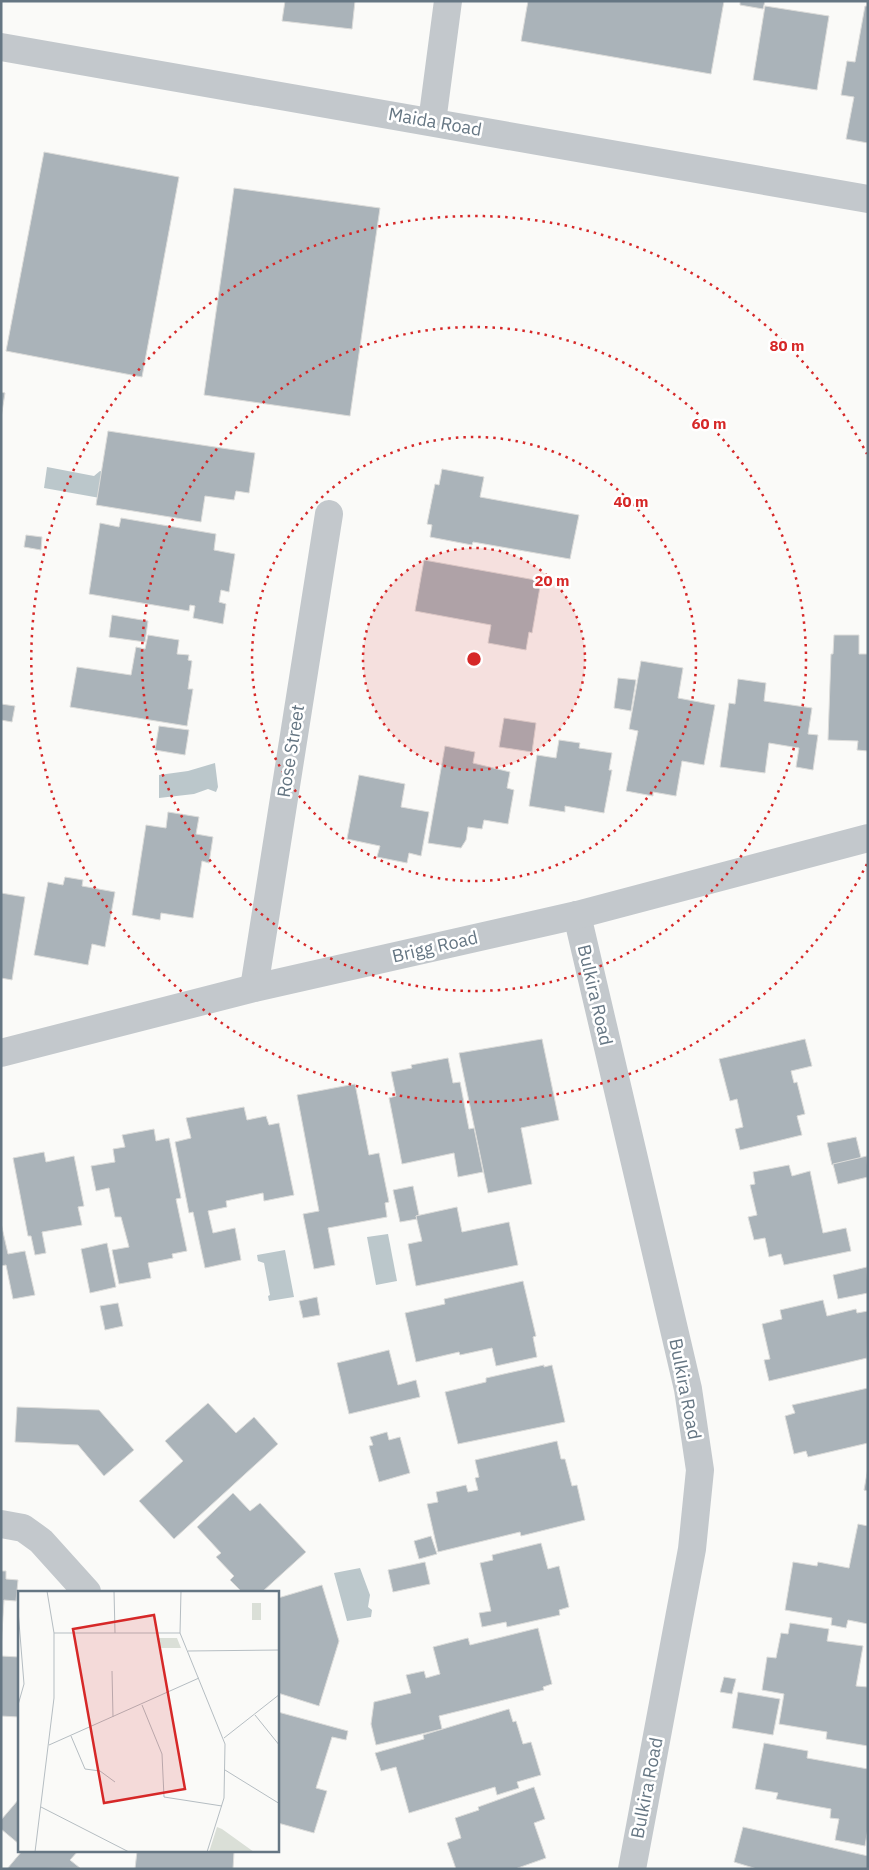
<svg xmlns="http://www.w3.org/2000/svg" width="869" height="1870" viewBox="0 0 869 1870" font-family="'IBM Plex Sans',sans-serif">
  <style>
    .water { fill: #bbc7cb }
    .building { fill: #aab3b9; stroke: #dcdcda }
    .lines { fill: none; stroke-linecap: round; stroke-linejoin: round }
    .street { stroke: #c3c8cc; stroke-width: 28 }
    .ring { fill: none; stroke: #d62828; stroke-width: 2.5; stroke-dasharray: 2.5 5 }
    .labels { text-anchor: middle; stroke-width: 5; stroke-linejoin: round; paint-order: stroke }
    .street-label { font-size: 18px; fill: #657683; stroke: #fff }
    .inset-road { fill: none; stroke: #b5bdc2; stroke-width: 1 }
    .view { fill: #d62828; fill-opacity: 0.15; stroke: #d62828; stroke-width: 2.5 }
    .inset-edge { fill: none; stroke: #657683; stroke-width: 2.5 }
    .centre { fill: #d62828; stroke: #fff; stroke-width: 2.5 }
    .ring-label { font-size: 15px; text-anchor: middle; font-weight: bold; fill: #d62828; stroke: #fff; stroke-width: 5; stroke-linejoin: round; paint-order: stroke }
  </style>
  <rect width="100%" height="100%" fill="#fafaf8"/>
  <g class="water">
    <path d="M47,467L94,476L100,471L104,472L100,498L44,488Z"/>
    <path d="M215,763L218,787L216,792L208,789L194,794L159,798V775L188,771Z"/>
    <path d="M388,1234L397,1281L376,1285L367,1237Z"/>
    <path d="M285,1250L294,1297L269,1301L268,1296L270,1295L264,1263L258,1261L257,1255Z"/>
    <path d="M360,1568L370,1595L368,1607L372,1610L371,1617L347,1621L334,1573Z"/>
  </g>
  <g class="building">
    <path d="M285,1H355L352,29L282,21Z"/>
    <path d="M528,1H724L711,74L521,41Z"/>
    <path d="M740,1H765L763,9L740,5Z"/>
    <path d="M765,6L829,16L817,90L753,80Z"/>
    <path d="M865,6H868V143L846,139L854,97L841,95L847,61L855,62Z"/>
    <path d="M44,152L179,177L142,377L6,351Z"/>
    <path d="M234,188L380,208L350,416L204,395Z"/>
    <path d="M1,392L5,393L1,418Z"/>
    <path d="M108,431L255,453L249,493L236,491L234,500L205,496L201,522L96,505Z"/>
    <path d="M442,469L484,477L480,497L579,515L570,559L473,542L472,545L430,537L432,525L427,524L435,484L439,485Z"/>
    <path d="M121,518L216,534L214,550L235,554L229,592L221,590L219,602L226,604L223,624L193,618L195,606L190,605L189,611L89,594L100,523L119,527Z"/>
    <path d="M26,535L42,537L41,550L24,547Z"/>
    <path d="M424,560L541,581L532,633L529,632L526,650L488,643L491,625L415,611Z"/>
    <path d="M112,615L148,621L145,642L109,637Z"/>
    <path d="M148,635L179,640L177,654L189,655L188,660L192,661L188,689H193L187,726L70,707L77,667L131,675L136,647L145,649Z"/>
    <path d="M834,635H859V654H868V751L857,750L858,741L828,740L831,654H833Z"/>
    <path d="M641,661L683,668L678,698L715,705L704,765L682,761L676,796L653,792V796L626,791L638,731L629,729Z"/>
    <path d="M618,678L636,680L631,711L614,708Z"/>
    <path d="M738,679L766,683L764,701L812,708L808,734L818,735L813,770L796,767L799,748L769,743L765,773L720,767L729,703L735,704Z"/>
    <path d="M1,704L15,706L12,722L1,720Z"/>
    <path d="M504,718L536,723L532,752L499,747Z"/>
    <path d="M159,726L189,730L185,755L155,750Z"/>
    <path d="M559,740L580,743L579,748L612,753L609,770H612L604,813L565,806V812L529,806L537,755L556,758Z"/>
    <path d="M445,746L475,752L473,763L510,772L507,788L514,790L508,824L484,820L482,829L468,827L466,840L461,848L428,843Z"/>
    <path d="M359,775L405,784L401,807L429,812L421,856L409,853L407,863L377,857L380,846L347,839Z"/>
    <path d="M168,812L199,817L196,834L213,837L209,863L202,861L193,918L161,913L160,920L132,915L146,825L166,828Z"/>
    <path d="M65,877L83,880L82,886L115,892L105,947L92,944L88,965L34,955L48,882L63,885Z"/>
    <path d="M1,893L25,897L12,980L1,978Z"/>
    <path d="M542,1039L559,1120L521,1128L532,1184L488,1193L459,1053Z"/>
    <path d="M805,1039L812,1066L791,1071L794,1083L797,1082L805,1114L797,1116L802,1135L740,1150L735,1129L743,1127L737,1099L730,1101L719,1059Z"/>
    <path d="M448,1058L453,1083L460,1082L469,1129L474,1128L483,1172L458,1177L454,1153L402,1164L389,1098L396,1096L391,1072L412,1068L411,1065Z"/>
    <path d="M355,1084L369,1155L379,1153L389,1202L385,1203L387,1217L328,1228L335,1265L314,1269L303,1214L319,1211L297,1095Z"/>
    <path d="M244,1107L247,1120L266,1116L269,1125L279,1123L294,1195L264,1201L263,1193L226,1201L227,1207L208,1211L213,1233L235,1228L241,1260L205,1268L193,1212L189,1213L175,1142L191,1138L186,1118Z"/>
    <path d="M154,1129L156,1141L169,1138L181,1198L176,1199L187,1251L172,1254L173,1258L148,1263L151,1278L119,1284L112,1250L129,1247L128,1243L121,1217H115L109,1188L96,1191L91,1166L115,1162L113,1149L125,1147L122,1135Z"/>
    <path d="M856,1137L861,1158L832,1165L827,1143Z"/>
    <path d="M44,1152L46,1162L74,1156L84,1206L78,1207L82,1225L42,1232L46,1253L35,1255L31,1236H28L13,1158Z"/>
    <path d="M867,1156L868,1177L838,1184L833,1164Z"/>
    <path d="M789,1165L792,1176L810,1171L823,1233L846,1228L851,1251L784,1265L781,1254L769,1257L765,1238L754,1240L748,1217L757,1215L750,1185L755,1184L753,1172Z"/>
    <path d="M413,1186L419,1215L416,1216L417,1219L400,1222L393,1190Z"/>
    <path d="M457,1207L462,1232L509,1222L518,1265L416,1286L408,1244L422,1241L416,1216Z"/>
    <path d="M1,1223L8,1254L25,1251L35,1295L13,1299L6,1265L1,1266Z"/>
    <path d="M107,1243L116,1287L90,1293L81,1249Z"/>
    <path d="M867,1267L868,1293L838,1299L833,1275Z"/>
    <path d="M523,1281L536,1336L533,1337L537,1357L496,1366L492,1348L460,1355L459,1352L416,1362L405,1313L445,1304L444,1299Z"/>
    <path d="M317,1297L320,1315L303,1318L299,1301Z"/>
    <path d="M823,1300L827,1316L856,1309L857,1313L868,1311L867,1358L769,1381L764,1360L770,1359L762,1324L782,1319L780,1310Z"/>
    <path d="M118,1303L123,1326L105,1330L100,1306Z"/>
    <path d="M389,1350L398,1385L416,1380L420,1397L349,1414L337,1363Z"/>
    <path d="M544,1365V1367L552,1365L565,1422L458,1444L445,1392L486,1382V1378Z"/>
    <path d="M868,1388V1443L808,1457L806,1451L794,1454L785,1416L795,1413L792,1405Z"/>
    <path d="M208,1403L236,1433L254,1417L278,1444L174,1539L139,1501L183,1461L165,1441Z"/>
    <path d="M17,1407L99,1410L134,1450L104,1476L78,1445L15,1442Z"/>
    <path d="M387,1432L389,1440L400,1437L410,1473L379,1482L369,1446L373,1445L370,1437Z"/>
    <path d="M557,1441L561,1459H565L572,1486L577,1485L585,1520L521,1536L520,1532L438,1552L427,1504L438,1502L436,1492L466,1485L468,1492L478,1490L475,1478L479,1477L475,1460Z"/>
    <path d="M868,1468V1491L864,1490Z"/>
    <path d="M233,1493L250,1511L260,1503L306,1552L262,1592H242L230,1580L234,1576L216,1557L221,1553L197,1527Z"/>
    <path d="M858,1524L868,1526V1624L848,1620L846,1628L831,1625L832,1618L785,1610L793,1562L817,1566L818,1562L849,1568Z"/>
    <path d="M431,1536L437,1554L419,1559L414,1541Z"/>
    <path d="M541,1543L548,1569L559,1566L569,1607L559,1610L560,1615L507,1627L506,1622L482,1627L479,1613L491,1611L480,1563L493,1560L492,1555Z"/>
    <path d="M425,1562L430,1584L393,1592L388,1570Z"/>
    <path d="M1,1571H6V1579L18,1580L16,1601L4,1600L1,1649Z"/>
    <path d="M322,1585L339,1641L319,1706L278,1693L279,1640L278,1598Z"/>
    <path d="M790,1623L829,1629L827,1641L863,1646L856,1686L868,1687V1746L826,1739L827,1732L779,1724L784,1694L762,1690L767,1657L776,1658L781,1633L788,1634Z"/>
    <path d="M538,1628L552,1684L543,1687L544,1690L439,1716L442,1729L376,1745L371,1724L374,1702L411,1693L406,1675L424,1671L426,1678L440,1674L433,1647L468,1638L470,1645Z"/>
    <path d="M1,1656L19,1657V1717L1,1716Z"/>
    <path d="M724,1677L736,1679L732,1694L720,1692Z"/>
    <path d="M738,1692L780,1699L773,1735L732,1728Z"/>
    <path d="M509,1709L513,1722L516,1721L523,1744L531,1742L541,1775L517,1782L519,1788L497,1795L495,1787L409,1813L396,1767L381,1771L375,1753L424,1739L423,1735Z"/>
    <path d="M278,1712L348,1731L346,1740L332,1737L316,1788L327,1791L314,1833L278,1823Z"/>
    <path d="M764,1743L808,1751L807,1758L868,1769V1828L865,1846L835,1840L839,1819L830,1818L831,1809L776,1799L778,1793L755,1789Z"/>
    <path d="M534,1787L545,1819L534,1823L546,1858L515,1869H456L447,1843L461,1838L455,1818L479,1810L478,1807Z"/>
    <path d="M19,1799V1844L1,1829V1820Z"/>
    <path d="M743,1827L868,1856V1869H757L734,1862Z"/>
    <path d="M22,1851H78L70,1860L80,1868L7,1869Z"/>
    <path d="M137,1851L234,1852L233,1869H135Z"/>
  </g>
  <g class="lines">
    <g class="street">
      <path d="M1,47L868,199"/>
      <path d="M432,122L448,1"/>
      <path d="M577,915L688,1389L700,1470L692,1549L632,1869"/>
      <path d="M254,988L329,514"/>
      <path d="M1,1053L254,988L577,915L868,838"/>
      <path d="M1,1524L23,1528L41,1541L87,1592"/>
    </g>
  </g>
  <circle cx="474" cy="659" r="111" fill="#d62828" fill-opacity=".12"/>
  <g class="ring">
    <circle cx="474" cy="659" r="111"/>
    <circle cx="474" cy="659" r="222"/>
    <circle cx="474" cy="659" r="332"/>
    <path d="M867 864A443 443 0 1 1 867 454"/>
  </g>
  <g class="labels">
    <g class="street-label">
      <text transform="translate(435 122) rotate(10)" y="6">Maida Road</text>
      <text transform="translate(291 751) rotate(-81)" y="6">Rose Street</text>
      <text transform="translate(435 947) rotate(-13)" y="6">Brigg Road</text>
      <text transform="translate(595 995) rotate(77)" y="6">Bulkira Road</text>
      <text transform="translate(685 1389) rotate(79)" y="6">Bulkira Road</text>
      <text transform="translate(647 1788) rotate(-79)" y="6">Bulkira Road</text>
    </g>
  </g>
  <g transform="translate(18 1591)">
    <rect width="261" height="261" fill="#fafaf8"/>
    <path d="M234,12H243V29H234ZM141,47H159L163,57H143ZM199,236L204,238L236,261H191Z" fill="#dadfd7"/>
    <path class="inset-road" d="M96,0L97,42M163,0L162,42L207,153L206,207L189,261M0,19L6,93L0,114M36,42H162M170,60L262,59M94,80L95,126M124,114L144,163L146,206L204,215M237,124L262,155M53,145L67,178L82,180L97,191M206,147L262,103M31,154L181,87M207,179L262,213M23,216L111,261M17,261L36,107V42L29,0"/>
    <path class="view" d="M136,24L167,198L86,212L55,38Z"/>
    <rect width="261" height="261" class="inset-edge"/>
  </g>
  <circle cx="474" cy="659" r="8" class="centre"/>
  <g class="ring-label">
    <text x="787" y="351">80 m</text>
    <text x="709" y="429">60 m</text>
    <text x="631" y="507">40 m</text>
    <text x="552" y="586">20 m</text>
  </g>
  <rect width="869" height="1870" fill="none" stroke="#657683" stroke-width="5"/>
</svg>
